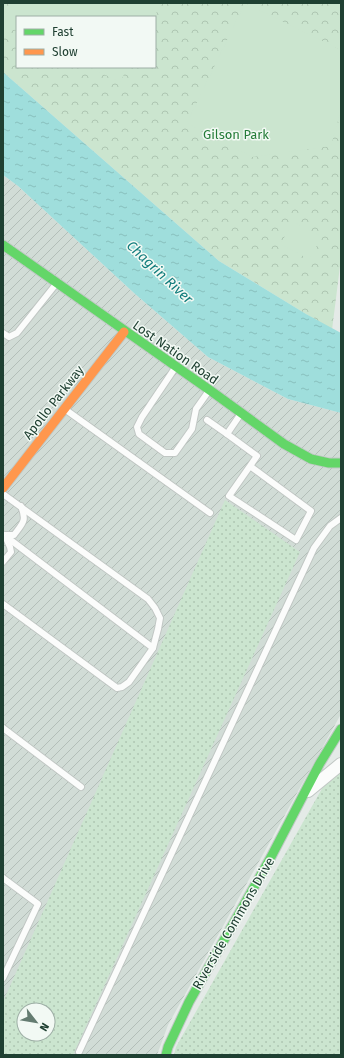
<svg xmlns="http://www.w3.org/2000/svg" width="344" height="1058" viewBox="0 0 344 1058" font-family="'Fira Sans',sans-serif">
  <style>
    .industrial { fill: url(#industrial-furrows); fill-rule: evenodd }
    .grass { fill: url(#grass-dots); fill-rule: evenodd }
    .park { fill: url(#park-crowns); fill-rule: evenodd }
    .pitch { fill: #cbe5cf }
    .water { fill: url(#water-ripples) }
    .lines { fill: none; stroke-linecap: round; stroke-linejoin: round }
    .lane-casing { stroke: #c1c7c4; stroke-width: 8 }
    .street-casing { stroke: #c1c7c4; stroke-width: 14 }
    .fast-casing { stroke: #bfc8c4; stroke-width: 11 }
    .slow-casing { stroke: #bfc8c4; stroke-width: 11 }
    .lane { stroke: #fbfcfb; stroke-width: 6 }
    .street { stroke: #fbfcfb; stroke-width: 12 }
    .fast { stroke: #63d668; stroke-width: 9 }
    .slow { stroke: #ff974d; stroke-width: 9 }
    .labels { text-anchor: middle; stroke-width: 3; stroke-linejoin: round; paint-order: stroke }
    .park-label { font-size: 13px; fill: #247c38; stroke: #f2f9f4 }
    .street-label { font-size: 13px; fill: #1f4032; stroke: #f2f9f4 }
    .water-label { font-size: 14px; font-style: italic; fill: #127d7d; stroke: #f2f9f4 }
  </style>
  <defs>
    <pattern id="industrial-furrows" width="10" height="10" patternUnits="userSpaceOnUse"><rect width="10" height="10" fill="#d1dcd6"/><path d="M-1 1l2-2M0 10L10 0M9 11l2-2" fill="none" stroke="#b3beb8"/></pattern>
    <pattern id="grass-dots" width="8" height="8" patternUnits="userSpaceOnUse"><rect width="8" height="8" fill="#cbe5cf"/><path d="M2 2h.1M6 6h.1" fill="none" stroke="#aec6b2" stroke-width="1.8" stroke-linecap="round"/></pattern>
    <pattern id="park-crowns" width="20" height="18" patternUnits="userSpaceOnUse"><rect width="20" height="18" fill="#cbe5cf"/><path d="M2 6a3 3 0 1 1 6 0M12 15a3 3 0 1 1 6 0" fill="none" stroke="#aec6b2"/></pattern>
    <pattern id="water-ripples" width="26" height="14" patternUnits="userSpaceOnUse"><rect width="26" height="14" fill="#9fdedc"/><path d="M2 4q2-2 4 0t4 0M15 11q2-2 4 0t4 0" fill="none" stroke="#88c0bd"/></pattern>
  </defs>
  <rect width="100%" height="100%" fill="#e4eae7"/>
  <path class="industrial" d="M3,175L18,186L134,293L208,357L288,399L341,413V714L168,1025L157,1055H3ZM24,1010H48V1034H24Z"/>
  <g class="grass">
    <path d="M225,500L300,552L73,1055H3V1002ZM24,1010H48V1034H24Z"/>
    <path d="M341,772V1055H174L176,1047L324,785Z"/>
  </g>
  <path class="park" d="M3,3H341V258L332,330L219,261L3,72ZM17,17H155V67H17Z"/>
  <g class="pitch">
    <path d="M10,3H162L154,17H17V31L3,24V14Z"/>
    <path d="M245,3L341,50V110L331,146L252,157L187,123Z"/>
    <path d="M89,67H128L120,82Z"/>
    <path d="M294,222L322,237L309,259L280,244Z"/>
  </g>
  <path class="water" d="M3,72L219,261L306,314L341,333V413L288,399L208,357L134,293L18,186L3,175Z"/>
  <g class="lines">
    <defs>
      <g id="lane">
        <path d="M3,333L9,337L17,333L56,284"/>
        <path d="M175,368L142,417L137,427L139,434L165,453H175L192,429L196,409L208,392"/>
        <path d="M66,410L210,513"/>
        <path d="M240,415L227,434L257,456L229,496L296,540L311,511L250,466"/>
        <path d="M207,420L227,434"/>
        <path d="M3,494L148,599L155,608L160,618L158,629L153,648L129,682L122,687L117,688L3,604"/>
        <path d="M4,535L153,648"/>
        <path d="M5,535H14C23,523 27,521 21,506"/>
        <path d="M3,562L11,552L10,547L6,538"/>
        <path d="M3,728L81,787"/>
        <path d="M3,878L38,904L3,978"/>
        <path d="M79,1052L314,548L330,526L341,518"/>
      </g>
      <path id="street" d="M308,791L341,764"/>
      <g id="fast">
        <path d="M3,245L211,391L284,444L311,459L329,463H341"/>
        <path d="M166,1055L168,1047L189,1002L271,857L320,763L341,729"/>
      </g>
      <path id="slow" d="M3,488L124,332"/>
    </defs>
    <use href="#lane" class="lane-casing"/>
    <use href="#street" class="street-casing"/>
    <use href="#fast" class="fast-casing"/>
    <use href="#slow" class="slow-casing"/>
    <use href="#lane" class="lane"/>
    <use href="#street" class="street"/>
    <use href="#fast" class="fast"/>
    <use href="#slow" class="slow"/>
  </g>
  <g class="labels">
    <g class="park-label">
      <text x="236" y="139">Gilson Park</text>
    </g>
    <g class="street-label">
      <text transform="translate(176 352) rotate(35)" y="5">Lost Nation Road</text>
      <text transform="translate(53 402) rotate(-52)" y="5">Apollo Parkway</text>
      <text transform="translate(233 923) rotate(-60)" y="5">Riverside Commons Drive</text>
    </g>
    <g class="water-label">
      <text transform="translate(160 272) rotate(43)" y="5">Chagrin River</text>
    </g>
  </g>
  <rect width="344" height="1058" fill="none" stroke="#1f4032" stroke-width="8"/>
  <rect x="16" y="16" width="140" height="52" fill="#f2f9f4" stroke="#9eafa6"/>
  <rect x="24" y="29" width="20" height="6" fill="#63d668" stroke="#9eafa6"/>
  <text x="52" y="36" font-size="12" fill="#1f4032">Fast</text>
  <rect x="24" y="49" width="20" height="6" fill="#ff974d" stroke="#9eafa6"/>
  <text x="52" y="56" font-size="12" fill="#1f4032">Slow</text>
  <g transform="translate(36 1022) rotate(121)"><circle r="19" fill="#f2f9f4" stroke="#9eafa6"/>
  <path d="M0-3L7 15L0 10L-7 15Z" fill="#647c71"/>
  <text y="-6" font-size="11" font-weight="bold" text-anchor="middle" fill="#1f4032">N</text>
  </g>
</svg>
